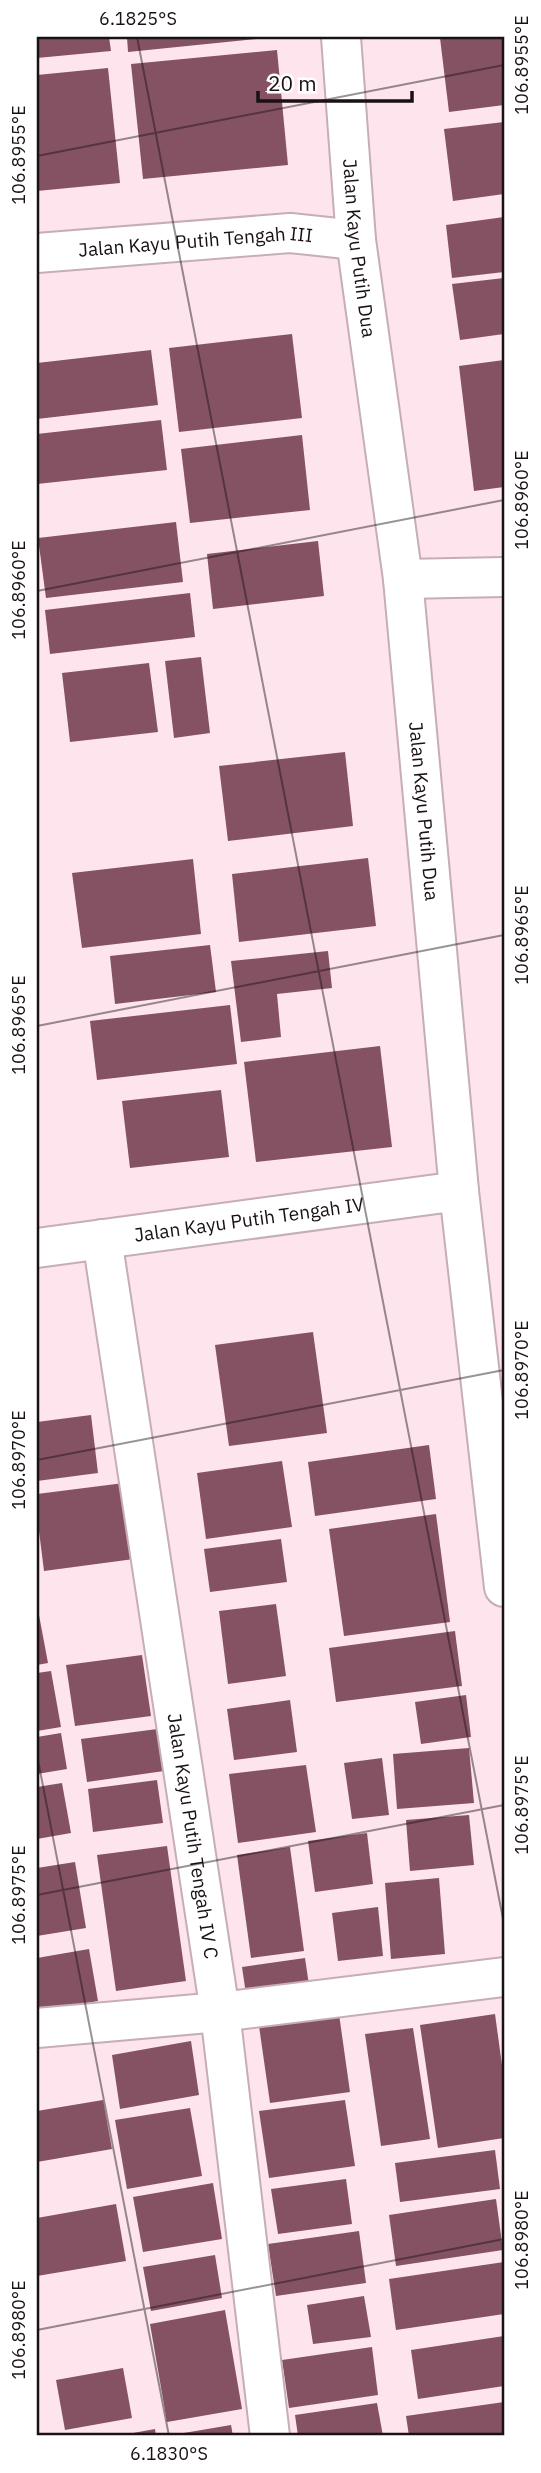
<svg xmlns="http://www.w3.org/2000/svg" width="541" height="2473" viewBox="0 0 541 2473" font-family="'IBM Plex Sans',sans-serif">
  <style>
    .building { fill: #855263 }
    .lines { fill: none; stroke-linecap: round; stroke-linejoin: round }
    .minor-casing { stroke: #c6aeb5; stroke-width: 42 }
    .minor { stroke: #fff; stroke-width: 38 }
    .ticks { fill: none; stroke: #191113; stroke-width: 2; stroke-opacity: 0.45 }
    .labels { text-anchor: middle; stroke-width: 7; stroke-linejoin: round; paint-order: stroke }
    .street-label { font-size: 19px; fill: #191113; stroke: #fff }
    .neatline { fill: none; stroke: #191113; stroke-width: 2.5 }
    .ticks-label { font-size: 18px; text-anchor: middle; fill: #191113 }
  </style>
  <rect width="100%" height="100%" fill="#fee4ec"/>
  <g class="building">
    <path d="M37,37H109L111,51L37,58Z"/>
    <path d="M127,37H256V39L128,52Z"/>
    <path d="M451,37H504V105L449,112L440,38Z"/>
    <path d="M277,50L288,165L143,179L131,64Z"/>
    <path d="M108,68L120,183L37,191V75Z"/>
    <path d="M504,122V194L453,201L444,129Z"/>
    <path d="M504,217V272L452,278L446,225Z"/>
    <path d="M504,278V334L460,340L452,284Z"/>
    <path d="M292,334L302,418L179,432L169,348Z"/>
    <path d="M151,350L158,405L37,419V363Z"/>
    <path d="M504,360V487L474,491L459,366Z"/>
    <path d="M161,420L167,470L37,484V434Z"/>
    <path d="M302,435L310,510L190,523L181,449Z"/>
    <path d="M176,522L183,582L46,598L38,538Z"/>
    <path d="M318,541L324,596L213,609L207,554Z"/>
    <path d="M190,593L195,637L50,654L45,610Z"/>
    <path d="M201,657L210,733L174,738L165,661Z"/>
    <path d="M149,663L158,732L70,742L62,673Z"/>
    <path d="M345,752L353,826L228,841L219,766Z"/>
    <path d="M368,858L376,926L239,942L232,874Z"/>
    <path d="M193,859L201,934L82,948L72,873Z"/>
    <path d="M210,945L216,992L115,1004L110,956Z"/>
    <path d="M328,951L332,988L277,994L281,1037L241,1042L231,961Z"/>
    <path d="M230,1005L237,1064L97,1080L90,1021Z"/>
    <path d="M380,1046L392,1147L256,1162L244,1062Z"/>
    <path d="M221,1090L229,1157L130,1168L122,1101Z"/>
    <path d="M313,1332L327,1433L229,1446L215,1345Z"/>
    <path d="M91,1415L98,1473L37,1481V1422Z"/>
    <path d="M429,1445L436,1499L315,1516L308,1462Z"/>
    <path d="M282,1461L292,1527L206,1539L197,1473Z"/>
    <path d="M124,1483L134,1559L44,1571L37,1515V1494Z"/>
    <path d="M436,1514L450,1622L344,1636L329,1529Z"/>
    <path d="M281,1539L287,1582L210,1592L204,1549Z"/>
    <path d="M276,1604L286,1676L228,1684L219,1611Z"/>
    <path d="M37,1615H39L48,1663L37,1665Z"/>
    <path d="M455,1631L462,1686L336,1702L329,1648Z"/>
    <path d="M142,1655L151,1716L75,1726L66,1665Z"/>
    <path d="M51,1671L61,1727L37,1731V1673Z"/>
    <path d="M466,1695L471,1737L421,1744L415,1702Z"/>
    <path d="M290,1700L297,1752L234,1760L227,1709Z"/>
    <path d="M165,1728L171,1770L87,1782L81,1739Z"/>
    <path d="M61,1733L67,1769L37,1774V1737Z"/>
    <path d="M469,1748L474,1803L397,1809L393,1754Z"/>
    <path d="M382,1758L389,1815L352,1819L344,1763Z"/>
    <path d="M306,1765L316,1832L238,1843L229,1774Z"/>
    <path d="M157,1780L163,1823L93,1832L88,1789Z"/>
    <path d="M62,1783L71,1833L37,1839V1787Z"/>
    <path d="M469,1815L474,1865L410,1871L406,1820Z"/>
    <path d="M367,1833L373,1884L315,1892L308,1841Z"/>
    <path d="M167,1846L186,1981L116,1991L97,1855Z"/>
    <path d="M290,1847L304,1951L251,1958L237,1855Z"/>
    <path d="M75,1862L86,1928L37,1936V1868Z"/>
    <path d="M439,1878L445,1954L391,1959L385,1883Z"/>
    <path d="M378,1907L383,1956L338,1961L332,1913Z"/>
    <path d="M89,1949L98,2001L37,2012V1958Z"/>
    <path d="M305,1958L310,1992L247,2001L242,1967Z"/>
    <path d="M338,2007L350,2092L270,2103L258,2019Z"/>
    <path d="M495,2014L504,2080V2138L438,2148L420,2025Z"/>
    <path d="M413,2028L430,2139L381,2146L365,2034Z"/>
    <path d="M191,2041L199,2095L120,2109L112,2055Z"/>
    <path d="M103,2100L112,2149L37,2162V2111Z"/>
    <path d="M345,2100L355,2166L269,2178L259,2111Z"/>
    <path d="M190,2108L202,2176L127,2189L115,2120Z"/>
    <path d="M495,2150L500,2189L400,2202L395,2163Z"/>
    <path d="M346,2179L352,2224L278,2234L271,2189Z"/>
    <path d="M213,2183L222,2239L143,2252L133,2197Z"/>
    <path d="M496,2199L503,2250L396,2266L389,2215Z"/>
    <path d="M116,2204L126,2261L37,2276V2218Z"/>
    <path d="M359,2231L366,2283L276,2296L268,2244Z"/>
    <path d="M215,2255L222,2298L151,2311L143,2267Z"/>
    <path d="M504,2262V2314L396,2330L389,2279Z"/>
    <path d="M364,2296L371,2337L313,2344L307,2305Z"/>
    <path d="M225,2310L242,2409L167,2422L150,2324Z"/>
    <path d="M504,2336V2386L418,2399L411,2350Z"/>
    <path d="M372,2347L378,2395L289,2408L282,2360Z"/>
    <path d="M123,2368L132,2418L65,2430L56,2380Z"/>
    <path d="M504,2402V2436H409L406,2416Z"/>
    <path d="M377,2403L383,2436H298L295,2415Z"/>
    <path d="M231,2425L233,2436H172V2435Z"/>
    <path d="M155,2429L156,2436H122V2435Z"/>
  </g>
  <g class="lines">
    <defs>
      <g id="minor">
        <path id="s1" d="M341,37L356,240L403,579L459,1191L504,1587"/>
        <path id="s2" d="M37,253L290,233L356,240"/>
        <path d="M403,579L504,577"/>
        <path id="s3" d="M102,1239L220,2012L270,2436"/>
        <path id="s4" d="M37,1248L459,1191"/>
        <path d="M37,2028L220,2012L504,1977"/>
      </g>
    </defs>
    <use href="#minor" class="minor-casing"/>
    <use href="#minor" class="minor"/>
  </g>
  <path class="ticks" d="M137,37L504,1924M37,156L504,65M37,591L504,500M37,1026L504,935M37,1460L504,1370M37,1755L169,2436M37,1895L504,1805M37,2330L504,2239"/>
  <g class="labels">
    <g class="street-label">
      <text dy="7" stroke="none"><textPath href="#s2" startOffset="159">Jalan Kayu Putih Tengah III</textPath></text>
      <text dy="7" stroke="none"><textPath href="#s1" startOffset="212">Jalan Kayu Putih Dua</textPath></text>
      <text dy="7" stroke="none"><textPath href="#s1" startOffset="779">Jalan Kayu Putih Dua</textPath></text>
      <text dy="7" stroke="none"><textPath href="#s4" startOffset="214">Jalan Kayu Putih Tengah IV</textPath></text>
      <text dy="7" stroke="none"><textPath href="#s3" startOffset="604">Jalan Kayu Putih Tengah IV C</textPath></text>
    </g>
  </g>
  <rect width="541" height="2473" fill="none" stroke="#ffffff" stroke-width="77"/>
  <path d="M258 91v10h154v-10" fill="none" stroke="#191113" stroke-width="3.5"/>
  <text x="268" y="91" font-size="21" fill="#191113" stroke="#ffffff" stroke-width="5" paint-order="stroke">20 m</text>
  <rect x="38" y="38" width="465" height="2396" class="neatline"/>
  <g class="ticks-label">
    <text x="138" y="25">6.1825°S</text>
    <text transform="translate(522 65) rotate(-90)" y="6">106.8955°E</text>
    <text transform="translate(19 155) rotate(-90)" y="6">106.8955°E</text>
    <text transform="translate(522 500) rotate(-90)" y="6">106.8960°E</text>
    <text transform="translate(19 590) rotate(-90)" y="6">106.8960°E</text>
    <text transform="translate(522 935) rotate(-90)" y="6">106.8965°E</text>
    <text transform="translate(19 1025) rotate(-90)" y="6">106.8965°E</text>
    <text transform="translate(522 1370) rotate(-90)" y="6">106.8970°E</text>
    <text transform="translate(19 1460) rotate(-90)" y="6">106.8970°E</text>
    <text transform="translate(522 1805) rotate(-90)" y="6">106.8975°E</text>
    <text transform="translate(19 1895) rotate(-90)" y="6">106.8975°E</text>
    <text transform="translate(522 2240) rotate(-90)" y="6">106.8980°E</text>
    <text transform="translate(19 2330) rotate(-90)" y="6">106.8980°E</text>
    <text x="169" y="2460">6.1830°S</text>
  </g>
</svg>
